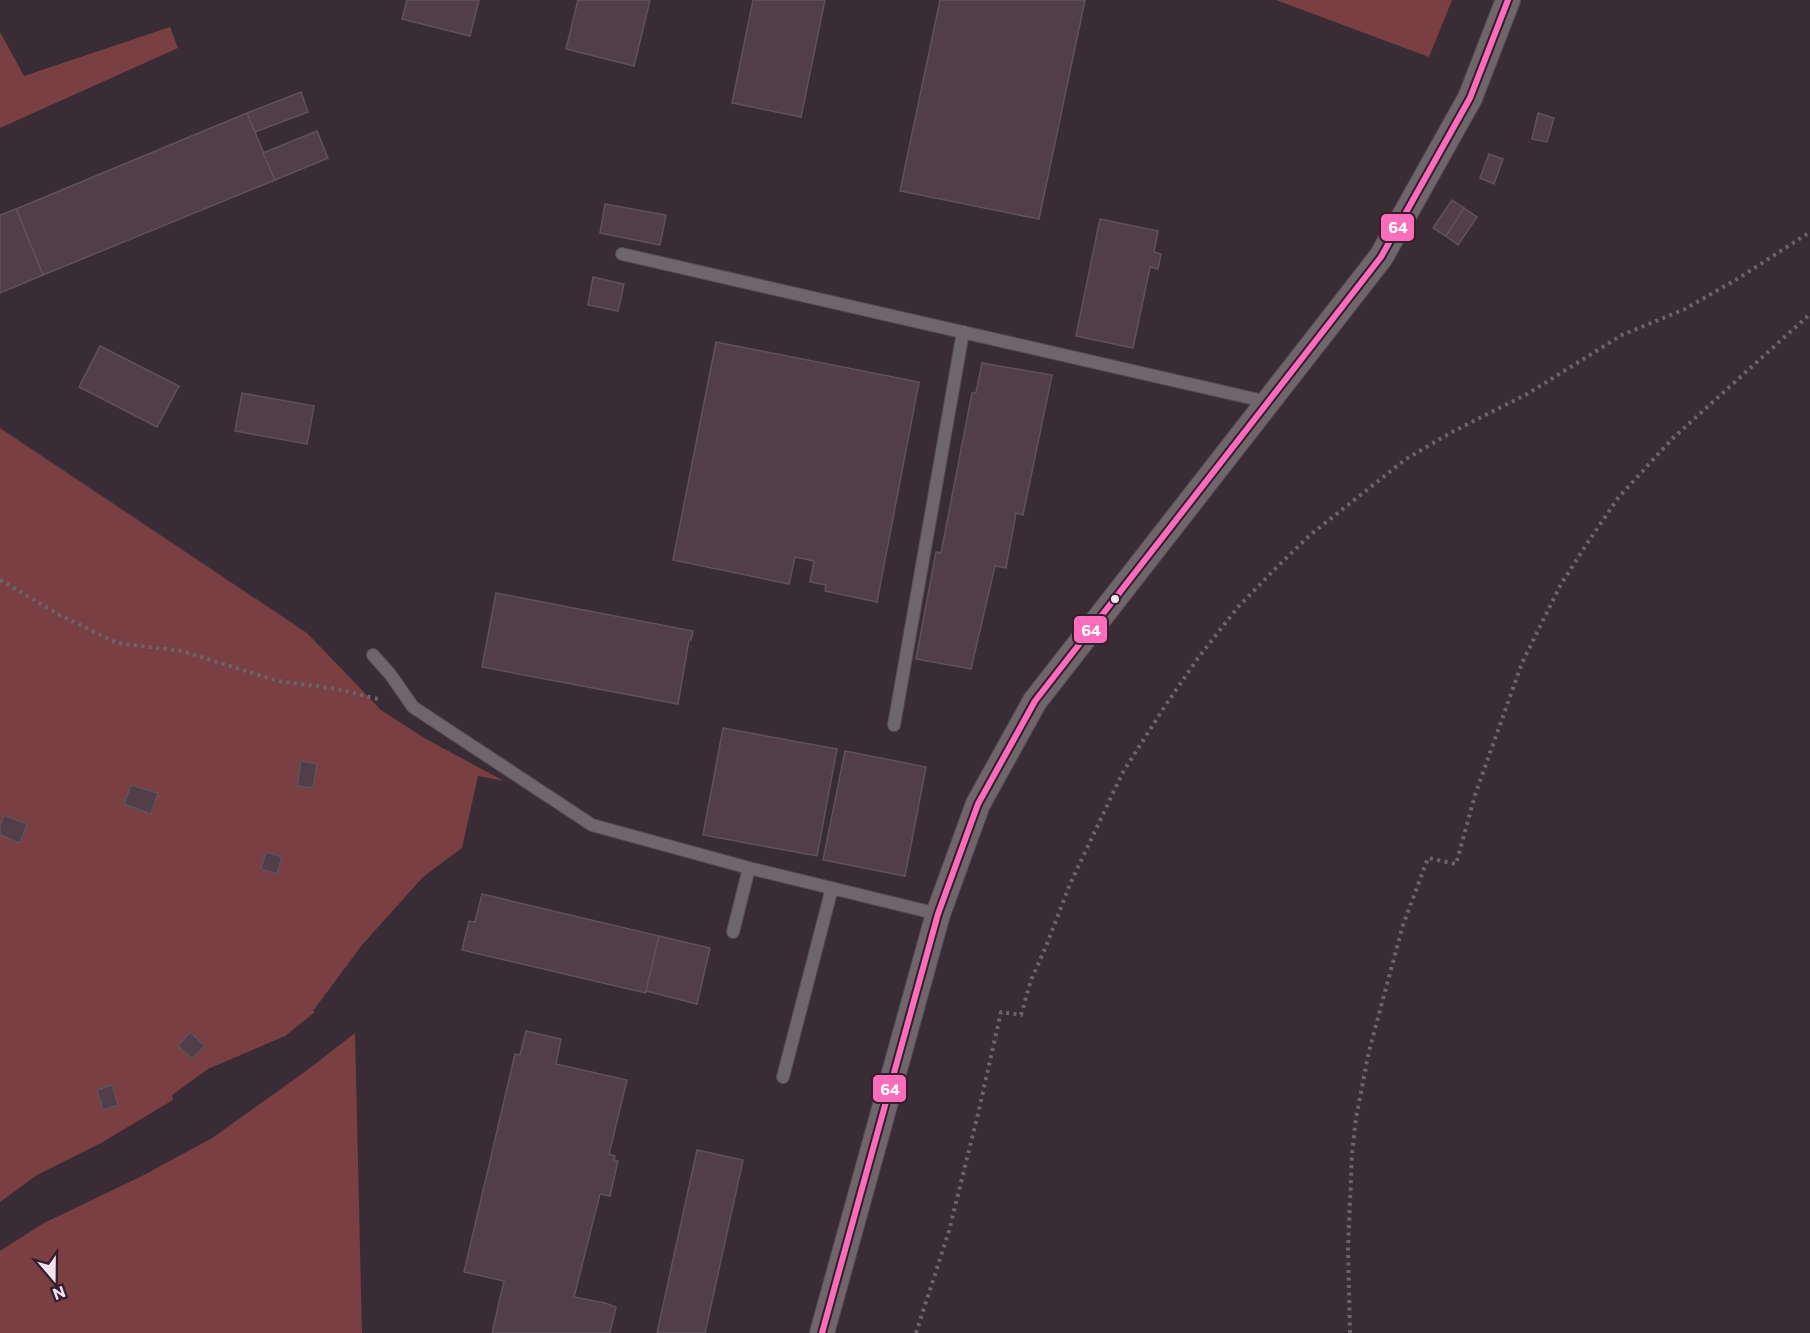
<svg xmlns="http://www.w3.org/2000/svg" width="1810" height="1333" viewBox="0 0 1810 1333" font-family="Commissioner,sans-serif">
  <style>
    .green { fill: #793f43 }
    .building { fill: #523e48; stroke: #5f5359; stroke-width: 1.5 }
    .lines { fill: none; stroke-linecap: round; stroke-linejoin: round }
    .service-casing { stroke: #564b53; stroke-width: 14 }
    .minor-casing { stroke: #564b53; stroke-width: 26 }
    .path { stroke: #6d636a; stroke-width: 4; stroke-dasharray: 3 4.5; stroke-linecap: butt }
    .service { stroke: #6f666c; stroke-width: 12 }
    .minor { stroke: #6f666c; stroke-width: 24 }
    .bus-1-casing { stroke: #341d2e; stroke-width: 10 }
    .bus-1 { stroke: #fb6dba; stroke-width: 6 }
    .bus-dot { fill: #f3e3ee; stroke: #341d2e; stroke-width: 2 }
    .line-badge { stroke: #341d2e; stroke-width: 2 }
    .badge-label { font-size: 16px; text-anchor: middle; font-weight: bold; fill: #fff }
  </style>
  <rect width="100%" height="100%" fill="#392c35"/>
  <g class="green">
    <path d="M1276,0H1452L1429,57Z"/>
    <path d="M170,27L178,48L0,128V32L24,76Z"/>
    <path d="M0,428L307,633L381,710L426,739L504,781L478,776L462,848L423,877L362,945L313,1011L315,1012L285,1036L208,1069L172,1095L173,1100L101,1143L37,1175L0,1202Z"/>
    <path d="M355,1033L362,1333H0V1251L44,1223L144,1175L212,1138L306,1071Z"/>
  </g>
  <g class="building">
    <path d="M407,0H479L470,36L402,19Z"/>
    <path d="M578,0H650L634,66L566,49Z"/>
    <path d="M753,0H825L801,117L732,103Z"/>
    <path d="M940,0H1085L1039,219L900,191Z"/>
    <path d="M301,92L308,112L255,132L247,113Z"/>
    <path d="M247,113L275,180L43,275L16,209Z"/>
    <path d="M1538,113L1554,118L1547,142L1532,139Z"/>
    <path d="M317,131L328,158L275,180L263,153Z"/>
    <path d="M1489,154L1503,159L1494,184L1480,178Z"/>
    <path d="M1452,200L1464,208L1446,236L1433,228Z"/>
    <path d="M605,204L666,215L660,245L600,233Z"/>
    <path d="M1464,208L1477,217L1458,245L1446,236Z"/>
    <path d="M16,209L43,275L0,293V215Z"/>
    <path d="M1100,219L1158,231L1154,252L1161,254L1158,269L1150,267L1133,348L1076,336Z"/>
    <path d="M593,277L624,284L618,311L588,305Z"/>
    <path d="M716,342L919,382L877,602L825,591L826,585L810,582L814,561L795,557L789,584L673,560Z"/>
    <path d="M100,346L179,386L157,427L79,387Z"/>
    <path d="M982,363L1052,375L1023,515L1016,513L1006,568L995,566L971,669L916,659L936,552L941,553L972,393H976Z"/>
    <path d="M242,393L314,406L307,444L235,431Z"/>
    <path d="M496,593L693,631L691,640H689L678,704L482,667Z"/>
    <path d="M723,728L837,749L817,856L703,835Z"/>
    <path d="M845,751L926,767L905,876L823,860Z"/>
    <path d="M301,761L317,764L313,788L297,786Z"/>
    <path d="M131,785L158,793L151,814L124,804Z"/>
    <path d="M4,815L27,824L20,843L0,835V826Z"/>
    <path d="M266,852L282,857L277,874L261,869Z"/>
    <path d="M482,894L659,936L646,993L462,950L469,921L475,922Z"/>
    <path d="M659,936L710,948L697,1004L646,991Z"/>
    <path d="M526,1031L561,1039L556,1064L627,1080L609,1154L615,1156L614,1160L618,1161L610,1196L600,1194L574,1297L605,1303L616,1307L610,1333H492L504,1281L464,1272L515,1054L520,1055Z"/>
    <path d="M190,1032L205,1046L192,1059L178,1046Z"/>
    <path d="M112,1085L118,1105L103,1110L97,1090Z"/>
    <path d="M697,1150L743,1160L705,1333H657Z"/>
  </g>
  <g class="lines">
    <defs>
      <g id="service">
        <path d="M622,254L1268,402"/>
        <path d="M373,655L390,674L413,707L592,825L749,868L938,914"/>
        <path d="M894,725L963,332"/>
        <path d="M733,932L749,868"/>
        <path d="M783,1077L832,888"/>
      </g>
      <path id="minor" d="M822,1333L938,914L978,804L1035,701L1381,257L1470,98L1508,0"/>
    </defs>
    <use href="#service" class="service-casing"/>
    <use href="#minor" class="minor-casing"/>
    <g class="path">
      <path d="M0,580L58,614L117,643L182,651L278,681L337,689L382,700"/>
      <path d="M916,1333L949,1231L978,1114L1001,1012L1021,1015L1031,980L1045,949L1070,884L1123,772L1165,706L1198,658L1238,607L1273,571L1310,535L1406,459L1452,432L1527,394L1622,335L1685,309L1739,278L1810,232"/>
      <path d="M1350,1333L1348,1248L1352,1154L1356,1118L1369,1051L1403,925L1428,858L1456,864L1475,795L1522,663L1560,586L1586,545L1618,498L1672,439L1810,314"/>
    </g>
    <use href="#service" class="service"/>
    <use href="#minor" class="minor"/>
    <defs>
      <path id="bus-1" d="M822,1333L938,914L978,804L1035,701L1381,257L1470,98L1508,0"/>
    </defs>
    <use href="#bus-1" class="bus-1-casing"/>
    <use href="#bus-1" class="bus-1"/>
  </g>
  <circle class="bus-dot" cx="1115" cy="599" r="5"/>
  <g class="line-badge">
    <rect x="1380" y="213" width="35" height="29" rx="6" fill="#fb6dba"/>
    <rect x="1073" y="615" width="35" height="29" rx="6" fill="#fb6dba"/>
    <rect x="872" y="1074" width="35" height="29" rx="6" fill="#fb6dba"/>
  </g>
  <g class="badge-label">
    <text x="1398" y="233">64</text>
    <text x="1091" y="636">64</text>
    <text x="890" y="1095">64</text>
  </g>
  <g transform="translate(54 1279) rotate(160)" stroke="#341d2e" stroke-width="4.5" paint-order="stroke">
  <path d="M0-4.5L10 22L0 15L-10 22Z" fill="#f3e3ee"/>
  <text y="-9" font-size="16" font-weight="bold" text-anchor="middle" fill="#f3e3ee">N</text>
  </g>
</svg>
